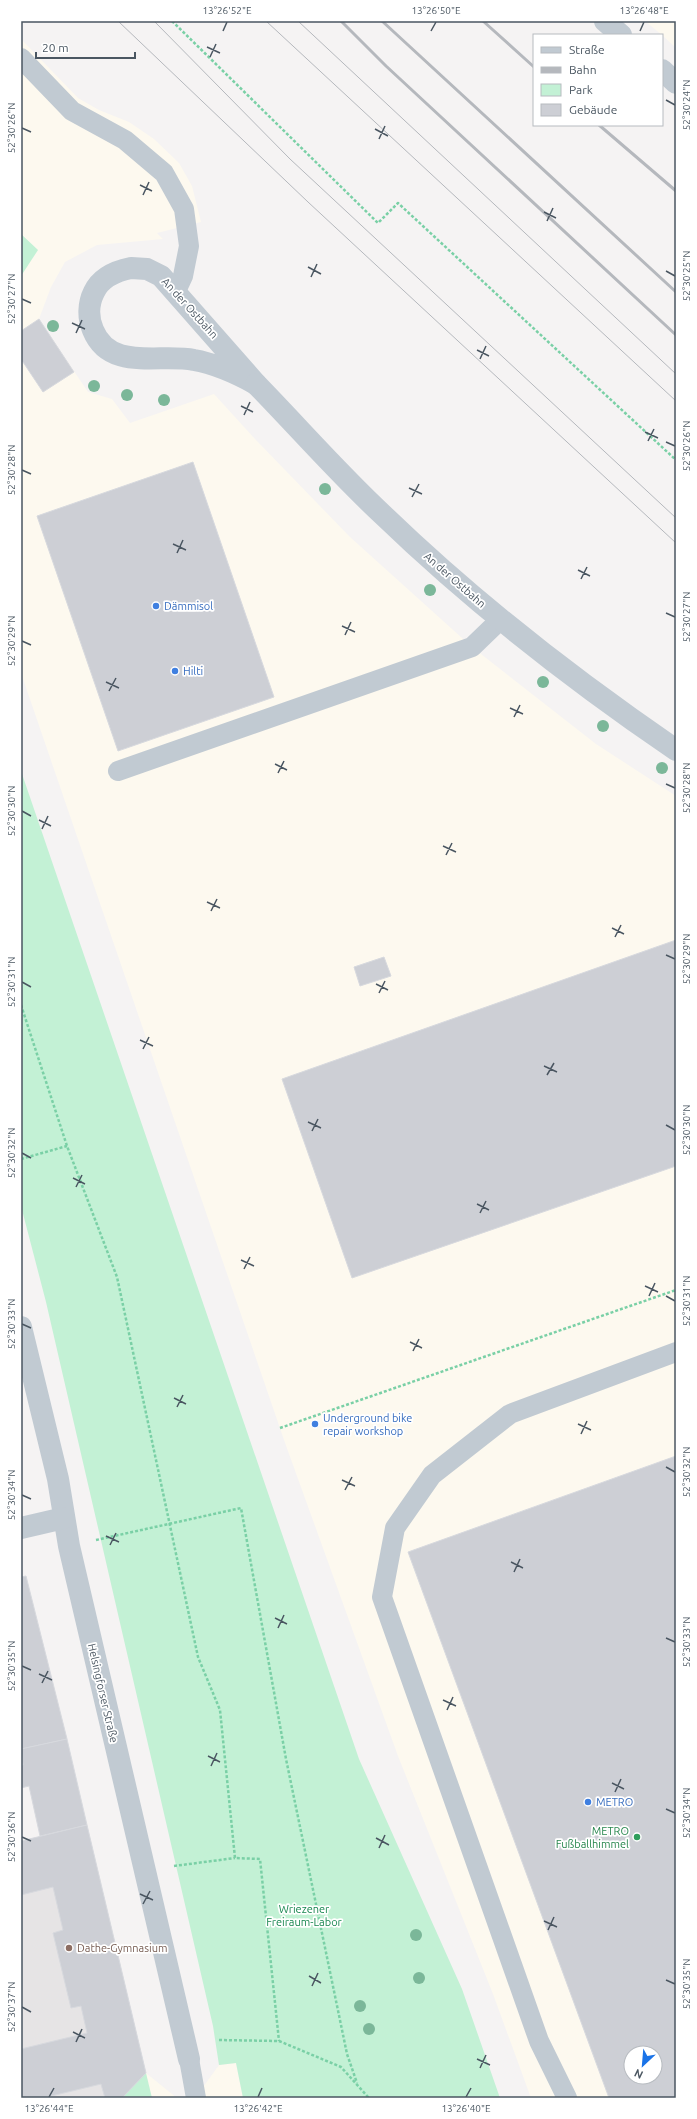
<svg xmlns="http://www.w3.org/2000/svg" width="697" height="2119" viewBox="0 0 697 2119" font-family="Ubuntu,sans-serif">
  <style>
    .commercial { fill: #fdf9ef; fill-rule: evenodd }
    .education { fill: #e6e4e5 }
    .green { fill: #c3f1d5 }
    .building { fill: #cdcfd5; stroke: #d7d9de; fill-rule: evenodd }
    .lines { fill: none; stroke-linecap: round; stroke-linejoin: round }
    .path { stroke: #7ad0a6; stroke-width: 2.5; stroke-dasharray: 3 2; stroke-linecap: butt }
    .service { stroke: #c1cad2; stroke-width: 20 }
    .minor { stroke: #c1cad2; stroke-width: 22 }
    .tram { stroke: #b5b8bd; stroke-width: 1 }
    .rail { stroke: #b5b8bd; stroke-width: 3 }
    .tree { fill: #7bb799 }
    .ticks { fill: none; stroke: #4a5661; stroke-width: 1.5 }
    .shop-dot { fill: #3f7fe0; stroke: #fff; stroke-width: 1.5 }
    .leisure-dot { fill: #2e9e5b; stroke: #fff; stroke-width: 1.5 }
    .education-dot { fill: #8d6e63; stroke: #fff; stroke-width: 1.5 }
    .labels { text-anchor: middle; stroke-width: 3.5; stroke-linejoin: round; paint-order: stroke }
    .street-label { font-size: 11px; fill: #4a5661; stroke: #fff }
    .shop-label { font-size: 11px; fill: #366cbe; stroke: #fff; text-anchor: start }
    .leisure-label { font-size: 11px; fill: #27864d; stroke: #fff; text-anchor: end }
    .park-label { font-size: 11px; fill: #17864f; stroke: #fff }
    .education-label { font-size: 11px; fill: #785e54; stroke: #fff; text-anchor: start }
    .neatline { fill: none; stroke: #4a5661; stroke-width: 1.5 }
    .ticks-label { font-size: 10px; text-anchor: middle; fill: #4a5661 }
  </style>
  <rect width="100%" height="100%" fill="#f5f3f3"/>
  <g class="commercial">
    <path d="M645,21H676V48L662,35Z"/>
    <path d="M21,39L78,98L99,110L129,122L154,139L179,163L192,186L201,222L157,233L163,239L97,245L65,262L51,287L39,319L88,392L112,399L130,423L214,394L255,439L350,537L472,647L596,744L676,796V2098H531L493,1994L398,1756L284,1440L21,673ZM631,2053H655V2077H631Z"/>
    <path d="M236,2063L243,2098H195L219,2065Z"/>
    <path d="M146,2073L177,2098H122Z"/>
  </g>
  <path class="education" d="M87,1825L146,2073L122,2098H21V1841Z"/>
  <g class="green">
    <path d="M21,234L38,250L21,276Z"/>
    <path d="M21,771L359,1759L462,1989L500,2098H243L236,2063L219,2065L213,2026L46,1302L21,1206Z"/>
    <path d="M146,2073L152,2098H122Z"/>
  </g>
  <g class="building">
    <path d="M39,319L74,372L43,392L21,359V331Z"/>
    <path d="M193,462L274,697L118,751L37,516Z"/>
    <path d="M676,940V1166L352,1278L282,1079Z"/>
    <path d="M384,957L391,976L360,986L354,967Z"/>
    <path d="M676,1456V2098H609L408,1552ZM631,2053H655V2077H631Z"/>
    <path d="M26,1576L67,1739L21,1749V1577Z"/>
    <path d="M67,1739L87,1825L40,1836L29,1786L21,1788V1766L23,1765L21,1749Z"/>
    <path d="M87,1825L146,2073L122,2098H105L101,2084L43,2098H21V2049L87,2033L81,2006L71,2008L53,1933L63,1930L53,1887L21,1895V1841Z"/>
  </g>
  <g class="lines">
    <g class="path">
      <path d="M172,21L378,223L398,203L676,460"/>
      <path d="M21,1005L67,1146L117,1277L198,1657L220,1710L235,1858L260,1859L279,2041"/>
      <path d="M21,1159L67,1146"/>
      <path d="M280,1428L676,1290"/>
      <path d="M96,1540L241,1508L286,1759L347,2054L357,2083"/>
      <path d="M174,1866L235,1858"/>
      <path d="M219,2040L279,2041L341,2067L369,2098"/>
    </g>
    <g class="service">
      <path d="M21,58L72,111L125,140L164,173L184,209L189,246L183,276L176,291"/>
      <path d="M118,771L472,647L500,620"/>
      <path d="M189,2059L196,2098"/>
      <path d="M567,2098L539,2041L382,1597L395,1528L432,1475L510,1414L676,1352"/>
    </g>
    <g class="minor">
      <path d="M605,21L621,35"/>
      <path d="M662,70L676,83"/>
      <path d="M131,268L147,269L161,276L256,384C236,373 217,364 194,360C160,353 110,372 93,330C88,318 88,304 94,292C101,277 116,271 131,268Z"/>
      <path d="M256,384C298,427 338,473 382,514C473,602 572,679 676,750"/>
      <path d="M21,1327L58,1479L69,1546L189,2059"/>
      <path d="M21,1528L64,1518"/>
    </g>
    <g class="tram">
      <path d="M118,21L308,202L676,543"/>
      <path d="M154,21L290,159L676,518"/>
      <path d="M266,21L676,401"/>
      <path d="M298,21L676,374"/>
    </g>
    <g class="rail">
      <path d="M341,21L386,66L676,335"/>
      <path d="M382,21L676,292"/>
      <path d="M483,21L534,67"/>
      <path d="M599,125L676,191"/>
    </g>
  </g>
  <g class="tree">
    <circle cx="53" cy="326" r="6"/>
    <circle cx="94" cy="386" r="6"/>
    <circle cx="127" cy="395" r="6"/>
    <circle cx="164" cy="400" r="6"/>
    <circle cx="325" cy="489" r="6"/>
    <circle cx="430" cy="590" r="6"/>
    <circle cx="543" cy="682" r="6"/>
    <circle cx="603" cy="726" r="6"/>
    <circle cx="662" cy="768" r="6"/>
    <circle cx="416" cy="1935" r="6"/>
    <circle cx="419" cy="1978" r="6"/>
    <circle cx="360" cy="2006" r="6"/>
    <circle cx="369" cy="2029" r="6"/>
  </g>
  <path class="ticks" d="M223,31L227,22M431,31L436,22M640,31L644,22M207,47L220,53M210,57L216,44M666,100L675,105M22,128L31,132M375,129L388,136M379,139L385,126M140,185L152,191M143,195L149,182M544,212L556,218M547,221L553,208M308,267L321,274M666,271L675,276M311,277L317,264M22,299L31,303M72,323L85,329M76,333L82,320M477,350L489,356M480,359L486,346M241,406L253,412M244,415L250,402M645,432L658,438M648,441L654,429M666,442L675,446M22,470L31,474M409,488L422,494M412,497L419,484M173,544L186,550M177,553L183,540M578,570L590,576M581,579L587,567M666,613L675,617M342,626L355,632M345,635L351,622M22,641L31,645M106,682L119,688M109,691L116,678M510,708L523,714M514,717L520,705M275,764L287,770M278,773L284,761M666,784L675,788M22,811L31,816M39,820L51,826M42,829L48,816M443,846L456,852M446,855L452,843M207,902L220,908M211,911L217,899M612,928L624,934M615,937L621,925M666,955L675,959M22,982L31,987M376,984L388,990M379,993L385,981M140,1040L153,1046M143,1049L149,1037M544,1066L557,1072M547,1075L554,1063M308,1122L321,1128M666,1125L675,1130M312,1131L318,1119M22,1153L31,1158M73,1178L85,1184M76,1187L82,1175M477,1204L489,1210M480,1213L486,1201M241,1260L254,1266M244,1269L250,1257M645,1286L658,1292M649,1296L655,1283M666,1296L675,1301M22,1324L31,1328M410,1342L422,1348M413,1351L419,1339M174,1398L186,1404M177,1407L183,1395M578,1424L591,1430M581,1434L587,1421M666,1467L675,1472M342,1480L355,1486M345,1490L352,1477M22,1495L31,1499M106,1536L119,1542M110,1545L116,1533M511,1562L523,1568M514,1572L520,1559M275,1618L287,1624M278,1628L284,1615M666,1638L675,1642M22,1666L31,1670M39,1674L52,1680M42,1683L48,1671M443,1700L456,1706M447,1710L453,1697M208,1756L220,1762M211,1766L217,1753M612,1783L624,1789M615,1792L621,1779M666,1809L675,1813M22,1837L31,1841M376,1838L389,1845M379,1848L385,1835M140,1894L153,1900M143,1904L150,1891M544,1921L557,1927M548,1930L554,1917M309,1976L321,1983M666,1980L675,1984M312,1986L318,1973M22,2007L31,2012M73,2032L85,2038M76,2042L82,2029M477,2059L490,2065M480,2068L486,2055M49,2097L54,2088M258,2097L262,2088M466,2097L471,2088"/>
  <g class="shop-dot">
    <circle cx="156" cy="606" r="4"/>
    <circle cx="175" cy="671" r="4"/>
    <circle cx="315" cy="1424" r="4"/>
    <circle cx="588" cy="1802" r="4"/>
  </g>
  <circle class="leisure-dot" cx="637" cy="1837" r="4"/>
  <circle class="education-dot" cx="69" cy="1948" r="4"/>
  <g class="labels">
    <g class="street-label">
      <text transform="translate(190 308) rotate(48)" y="4">An der Ostbahn</text>
      <text transform="translate(455 580) rotate(41)" y="4">An der Ostbahn</text>
      <text transform="translate(103 1693) rotate(77)" y="4">Helsingforser Straße</text>
    </g>
    <g class="shop-label">
      <text x="164" y="610">Dämmisol</text>
      <text x="183" y="675">Hilti</text>
      <text x="323" y="1422">Underground bike<tspan x="323" dy="13">repair workshop</tspan></text>
      <text x="596" y="1806">METRO</text>
    </g>
    <g class="leisure-label">
      <text x="629" y="1835">METRO<tspan x="629" dy="13">Fußballhimmel</tspan></text>
    </g>
    <g class="park-label">
      <text x="304" y="1913">Wriezener<tspan x="304" dy="13">Freiraum-Labor</tspan></text>
    </g>
    <g class="education-label">
      <text x="77" y="1952">Dathe-Gymnasium</text>
    </g>
  </g>
  <rect width="697" height="2119" fill="none" stroke="#ffffff" stroke-width="44"/>
  <rect x="533" y="34" width="130" height="92" fill="#ffffff" stroke="#b7bbc0"/>
  <rect x="541" y="47" width="20" height="6" fill="#c1cad2" stroke="#b7bbc0"/>
  <text x="569" y="54" font-size="12" fill="#4a5661">Straße</text>
  <rect x="541" y="67" width="20" height="6" fill="#b5b8bd" stroke="#b7bbc0"/>
  <text x="569" y="74" font-size="12" fill="#4a5661">Bahn</text>
  <rect x="541" y="84" width="20" height="12" fill="#c3f1d5" stroke="#b7bbc0"/>
  <text x="569" y="94" font-size="12" fill="#4a5661">Park</text>
  <rect x="541" y="104" width="20" height="12" fill="#cdcfd5" stroke="#b7bbc0"/>
  <text x="569" y="114" font-size="12" fill="#4a5661">Gebäude</text>
  <g transform="translate(643 2065) rotate(206)"><circle r="19" fill="#ffffff" stroke="#b7bbc0"/>
  <path d="M0-3L7 15L0 10L-7 15Z" fill="#1a73e8"/>
  <text y="-6" font-size="11" font-weight="bold" text-anchor="middle" fill="#4a5661">N</text>
  </g>
  <path d="M36 52v6h99v-6" fill="none" stroke="#4a5661" stroke-width="2"/>
  <text x="42" y="52" font-size="12" fill="#4a5661" stroke="#ffffff" stroke-width="3" paint-order="stroke">20 m</text>
  <rect x="22" y="22" width="653" height="2075" class="neatline"/>
  <g class="ticks-label">
    <text x="227" y="14">13°26'52"E</text>
    <text x="436" y="14">13°26'50"E</text>
    <text x="644" y="14">13°26'48"E</text>
    <text transform="translate(686 105) rotate(-90)" y="4">52°30'24"N</text>
    <text transform="translate(11 128) rotate(-90)" y="4">52°30'26"N</text>
    <text transform="translate(686 276) rotate(-90)" y="4">52°30'25"N</text>
    <text transform="translate(11 299) rotate(-90)" y="4">52°30'27"N</text>
    <text transform="translate(686 446) rotate(-90)" y="4">52°30'26"N</text>
    <text transform="translate(11 470) rotate(-90)" y="4">52°30'28"N</text>
    <text transform="translate(686 617) rotate(-90)" y="4">52°30'27"N</text>
    <text transform="translate(11 641) rotate(-90)" y="4">52°30'29"N</text>
    <text transform="translate(686 788) rotate(-90)" y="4">52°30'28"N</text>
    <text transform="translate(11 811) rotate(-90)" y="4">52°30'30"N</text>
    <text transform="translate(686 959) rotate(-90)" y="4">52°30'29"N</text>
    <text transform="translate(11 982) rotate(-90)" y="4">52°30'31"N</text>
    <text transform="translate(686 1130) rotate(-90)" y="4">52°30'30"N</text>
    <text transform="translate(11 1153) rotate(-90)" y="4">52°30'32"N</text>
    <text transform="translate(686 1301) rotate(-90)" y="4">52°30'31"N</text>
    <text transform="translate(11 1324) rotate(-90)" y="4">52°30'33"N</text>
    <text transform="translate(686 1472) rotate(-90)" y="4">52°30'32"N</text>
    <text transform="translate(11 1495) rotate(-90)" y="4">52°30'34"N</text>
    <text transform="translate(686 1642) rotate(-90)" y="4">52°30'33"N</text>
    <text transform="translate(11 1666) rotate(-90)" y="4">52°30'35"N</text>
    <text transform="translate(686 1813) rotate(-90)" y="4">52°30'34"N</text>
    <text transform="translate(11 1837) rotate(-90)" y="4">52°30'36"N</text>
    <text transform="translate(686 1984) rotate(-90)" y="4">52°30'35"N</text>
    <text transform="translate(11 2007) rotate(-90)" y="4">52°30'37"N</text>
    <text x="49" y="2112">13°26'44"E</text>
    <text x="258" y="2112">13°26'42"E</text>
    <text x="466" y="2112">13°26'40"E</text>
  </g>
</svg>
